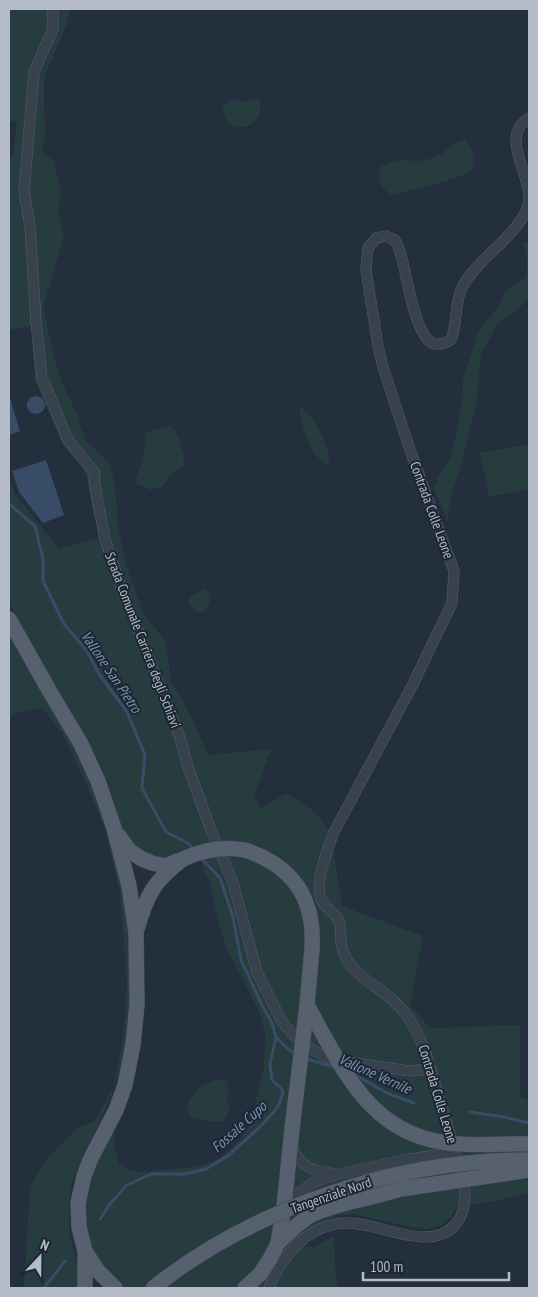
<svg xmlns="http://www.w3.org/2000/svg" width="538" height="1297" viewBox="0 0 538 1297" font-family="'PT Sans Narrow',sans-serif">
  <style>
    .green { fill: #263c3f; fill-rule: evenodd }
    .water { fill: #394c67 }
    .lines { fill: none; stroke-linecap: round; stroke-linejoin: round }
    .stream { stroke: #394c67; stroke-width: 3 }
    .street-casing { stroke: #565f6c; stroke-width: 11 }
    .primary-casing { stroke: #414a57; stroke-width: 16 }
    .street { stroke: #38414e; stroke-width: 10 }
    .primary { stroke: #56606e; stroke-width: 15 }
    .primary-bridge-casing { stroke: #414a57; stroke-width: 16; stroke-linecap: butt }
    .primary-bridge { stroke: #56606e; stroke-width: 15 }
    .labels { text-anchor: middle; stroke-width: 4; stroke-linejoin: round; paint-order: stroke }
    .street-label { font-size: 14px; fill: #b4bcc9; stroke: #1d2633 }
    .water-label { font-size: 15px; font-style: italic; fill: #7c92b1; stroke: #1d2633 }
  </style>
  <rect width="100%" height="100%" fill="#242f3e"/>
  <g class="green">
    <path d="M9,9H70L66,26L44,78V100L45,134L42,148L44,155L54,161L60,189L59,213L64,237L43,307L52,348L61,381L76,412L85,440L110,464L115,484L118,527L127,567L142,611L166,642L171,681L191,715L208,755L271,749L254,795L261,809L286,793L315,812L331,833L342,906L423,936L410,1005L430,1028L520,1025V1097L529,1100V1192L504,1199L478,1204H458L451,1217L442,1225L434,1228L423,1229L410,1227L354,1214L338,1215L317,1228L305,1247H314L334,1236L336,1278L339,1288H254L264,1278L275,1262L282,1247L297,1231L313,1221L350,1207L369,1202L366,1193C338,1199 307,1208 286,1229L298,1130L288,1129C284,1149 282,1170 280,1190C278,1207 278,1224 273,1240C268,1260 252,1277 235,1288H124C115,1283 104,1275 99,1266C86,1244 77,1213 83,1188C84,1183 87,1178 89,1174C96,1157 104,1141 115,1127L114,1146L119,1163L126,1169L139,1172L196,1167L219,1159L239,1141L249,1126L255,1105L264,1066L265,1033L258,1009L225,945L214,905L210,884L203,869L199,848C183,852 173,861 155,858C148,857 139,854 134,849C122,838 112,794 105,777C97,758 88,740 77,722L66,729L79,756L110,830L124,892L128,923L131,979L130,1020L127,1048L110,1099L73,1179L69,1202L70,1237L79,1272L81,1288H24L30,1187L46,1160L79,1127L94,1122L114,1086L123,1039L127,982L120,893L104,826L89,790L62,733L43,709C32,709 18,711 9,718V630L27,662L38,655L9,603V485L12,484L15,494L59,549L99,538L85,471L63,445L35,381L31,326L9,330V162L13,156L17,122L9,121ZM246,846C280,854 306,880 315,914C318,926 317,937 317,949L307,948C309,902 289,870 244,857Z"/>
    <path d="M258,98C269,119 241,137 227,121C225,118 224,113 222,110C232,93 242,106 258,98Z"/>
    <path d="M465,139C471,148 479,161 470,171C464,179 405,191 391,195C379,186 379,180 381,166L393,161L404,160L417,161L430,159L443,153L452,145Z"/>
    <path d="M529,242V300L498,323L481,355L476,405L463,458L452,493L447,520L434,488L439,475L451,458L462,404L463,379L479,330L499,306L504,293L526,277L527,260L523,243Z"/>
    <path d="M299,407C302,409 306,411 309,414C318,423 328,449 330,461L327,464C309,456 301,424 299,407Z"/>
    <path d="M170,426L177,434L184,455L183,466L170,474L163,486L151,490L135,483L143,460L146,432Z"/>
    <path d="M529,444V489L489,497L480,453Z"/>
    <path d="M205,589C214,596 210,605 204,612L198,613L188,604L190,597Z"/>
    <path d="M215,1080L227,1081L228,1087L227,1102L230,1109L224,1121C216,1123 215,1122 208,1121C203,1119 197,1120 192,1117C189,1115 188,1111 188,1107C190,1092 203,1084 215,1080Z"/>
  </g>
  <g class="water">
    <path d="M9,395L20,431L9,435Z"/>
    <circle cx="36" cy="405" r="9"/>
    <path d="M46,460L64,515L43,523L19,492L12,471Z"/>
  </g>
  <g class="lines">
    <g class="stream">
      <path d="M9,504L35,526L43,559V581L64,624L87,651L99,674L127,712L145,755L142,788L166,832L188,843L194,850"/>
      <path d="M201,858L220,878L233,917L241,960L262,1005L272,1023L276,1037L288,1049L296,1054"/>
      <path d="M304,1058L336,1068"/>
      <path d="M352,1073L387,1093L414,1103"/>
      <path d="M470,1112L504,1117L529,1123"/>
      <path d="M100,1219L110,1204L127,1185L151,1174H185L206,1169L229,1155L261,1126L272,1114L279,1105L283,1093L281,1088L272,1080L270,1064L276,1037"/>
      <path d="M44,1288L65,1261"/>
    </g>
    <defs>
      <g id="street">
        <path d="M53,9V29L34,72L24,191L30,226L36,322L42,378L68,440L95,473L94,480L98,503L105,539L121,587L180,738L188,767L211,830L233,883L257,972L282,1022L296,1038L311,1049L330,1059L409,1071L431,1069"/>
        <path d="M291,1145C300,1168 313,1171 336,1174"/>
        <path d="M284,1206L295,1195L316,1181L339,1174L403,1160L456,1152"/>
        <path d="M269,1288C282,1255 307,1225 345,1223C378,1221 429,1254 455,1225C466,1213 466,1197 464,1182L427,1056C420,1037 411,1018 397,1004C381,988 357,978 346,958C344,954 342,948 341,943C340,936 342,927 339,921C336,913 326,909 322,901C313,885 328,849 334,832L412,686L452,603L454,571L409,447L383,367L378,346L366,270L368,248L376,238L386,236L395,240C397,245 400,250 401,255C407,275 414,333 432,343C438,346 445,343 451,340C458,323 454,304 462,288C475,259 526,231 529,200C531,178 507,147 520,126C522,123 527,120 529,118"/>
      </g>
      <g id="primary">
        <path d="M9,619L50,692L81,744L98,781L114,828L129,886L136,933L137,1004L133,1045L125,1085L116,1110L91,1158L84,1176L78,1203L79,1227L85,1251L98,1271L115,1288"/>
        <path d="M119,836L129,850L140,858L152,863L166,866L177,861"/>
        <path d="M245,850C293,866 315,898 312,949"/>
        <path d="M137,929C147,894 154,881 183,859"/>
        <path d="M278,1243C288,1233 299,1222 311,1215C329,1207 349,1202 368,1198"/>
        <path d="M85,1288V1253"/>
        <path d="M245,1288L260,1274L270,1259L278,1243L284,1206L292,1129"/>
      </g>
    </defs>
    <use href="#street" class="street-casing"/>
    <use href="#primary" class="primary-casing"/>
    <use href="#street" class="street"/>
    <use href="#primary" class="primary"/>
    <defs>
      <g id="primary-bridge">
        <path d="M183,859C204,849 223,846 245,850"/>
        <path d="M307,1005C345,1073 372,1140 460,1144C483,1146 506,1143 529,1144"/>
        <path d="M292,1129L307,1005L312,949"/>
        <path d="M368,1198L401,1189L529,1170"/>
        <path d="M153,1288C255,1207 399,1159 529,1160"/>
      </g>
    </defs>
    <use href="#primary-bridge" class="primary-bridge-casing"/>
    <use href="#primary-bridge" class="primary-bridge"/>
  </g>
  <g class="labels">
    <g class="street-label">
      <text transform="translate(432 510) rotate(70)" y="5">Contrada Colle Leone</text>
      <text transform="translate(143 640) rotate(69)" y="5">Strada Comunale Carriera degli Schiavi</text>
      <text transform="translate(438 1094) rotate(73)" y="5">Contrada Colle Leone</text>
      <text transform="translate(331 1195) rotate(-19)" y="5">Tangenziale Nord</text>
    </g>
    <g class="water-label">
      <text transform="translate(111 672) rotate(56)" y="5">Vallone San Pietro</text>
      <text transform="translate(375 1074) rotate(24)" y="5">Vallone Vernile</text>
      <text transform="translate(239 1127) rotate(-42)" y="5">Fossale Cupo</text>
    </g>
  </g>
  <rect width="538" height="1297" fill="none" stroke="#b4bcc9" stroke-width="20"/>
  <g transform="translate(40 1257) rotate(22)" stroke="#1d2633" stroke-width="4" paint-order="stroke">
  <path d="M0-4L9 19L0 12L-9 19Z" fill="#b4bcc9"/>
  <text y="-8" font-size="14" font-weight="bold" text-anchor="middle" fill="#b4bcc9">N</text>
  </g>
  <path d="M363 1272v8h146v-8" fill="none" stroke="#b4bcc9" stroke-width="2.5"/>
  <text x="370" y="1272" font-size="15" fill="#b4bcc9" stroke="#1d2633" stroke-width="4" paint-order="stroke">100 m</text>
</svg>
